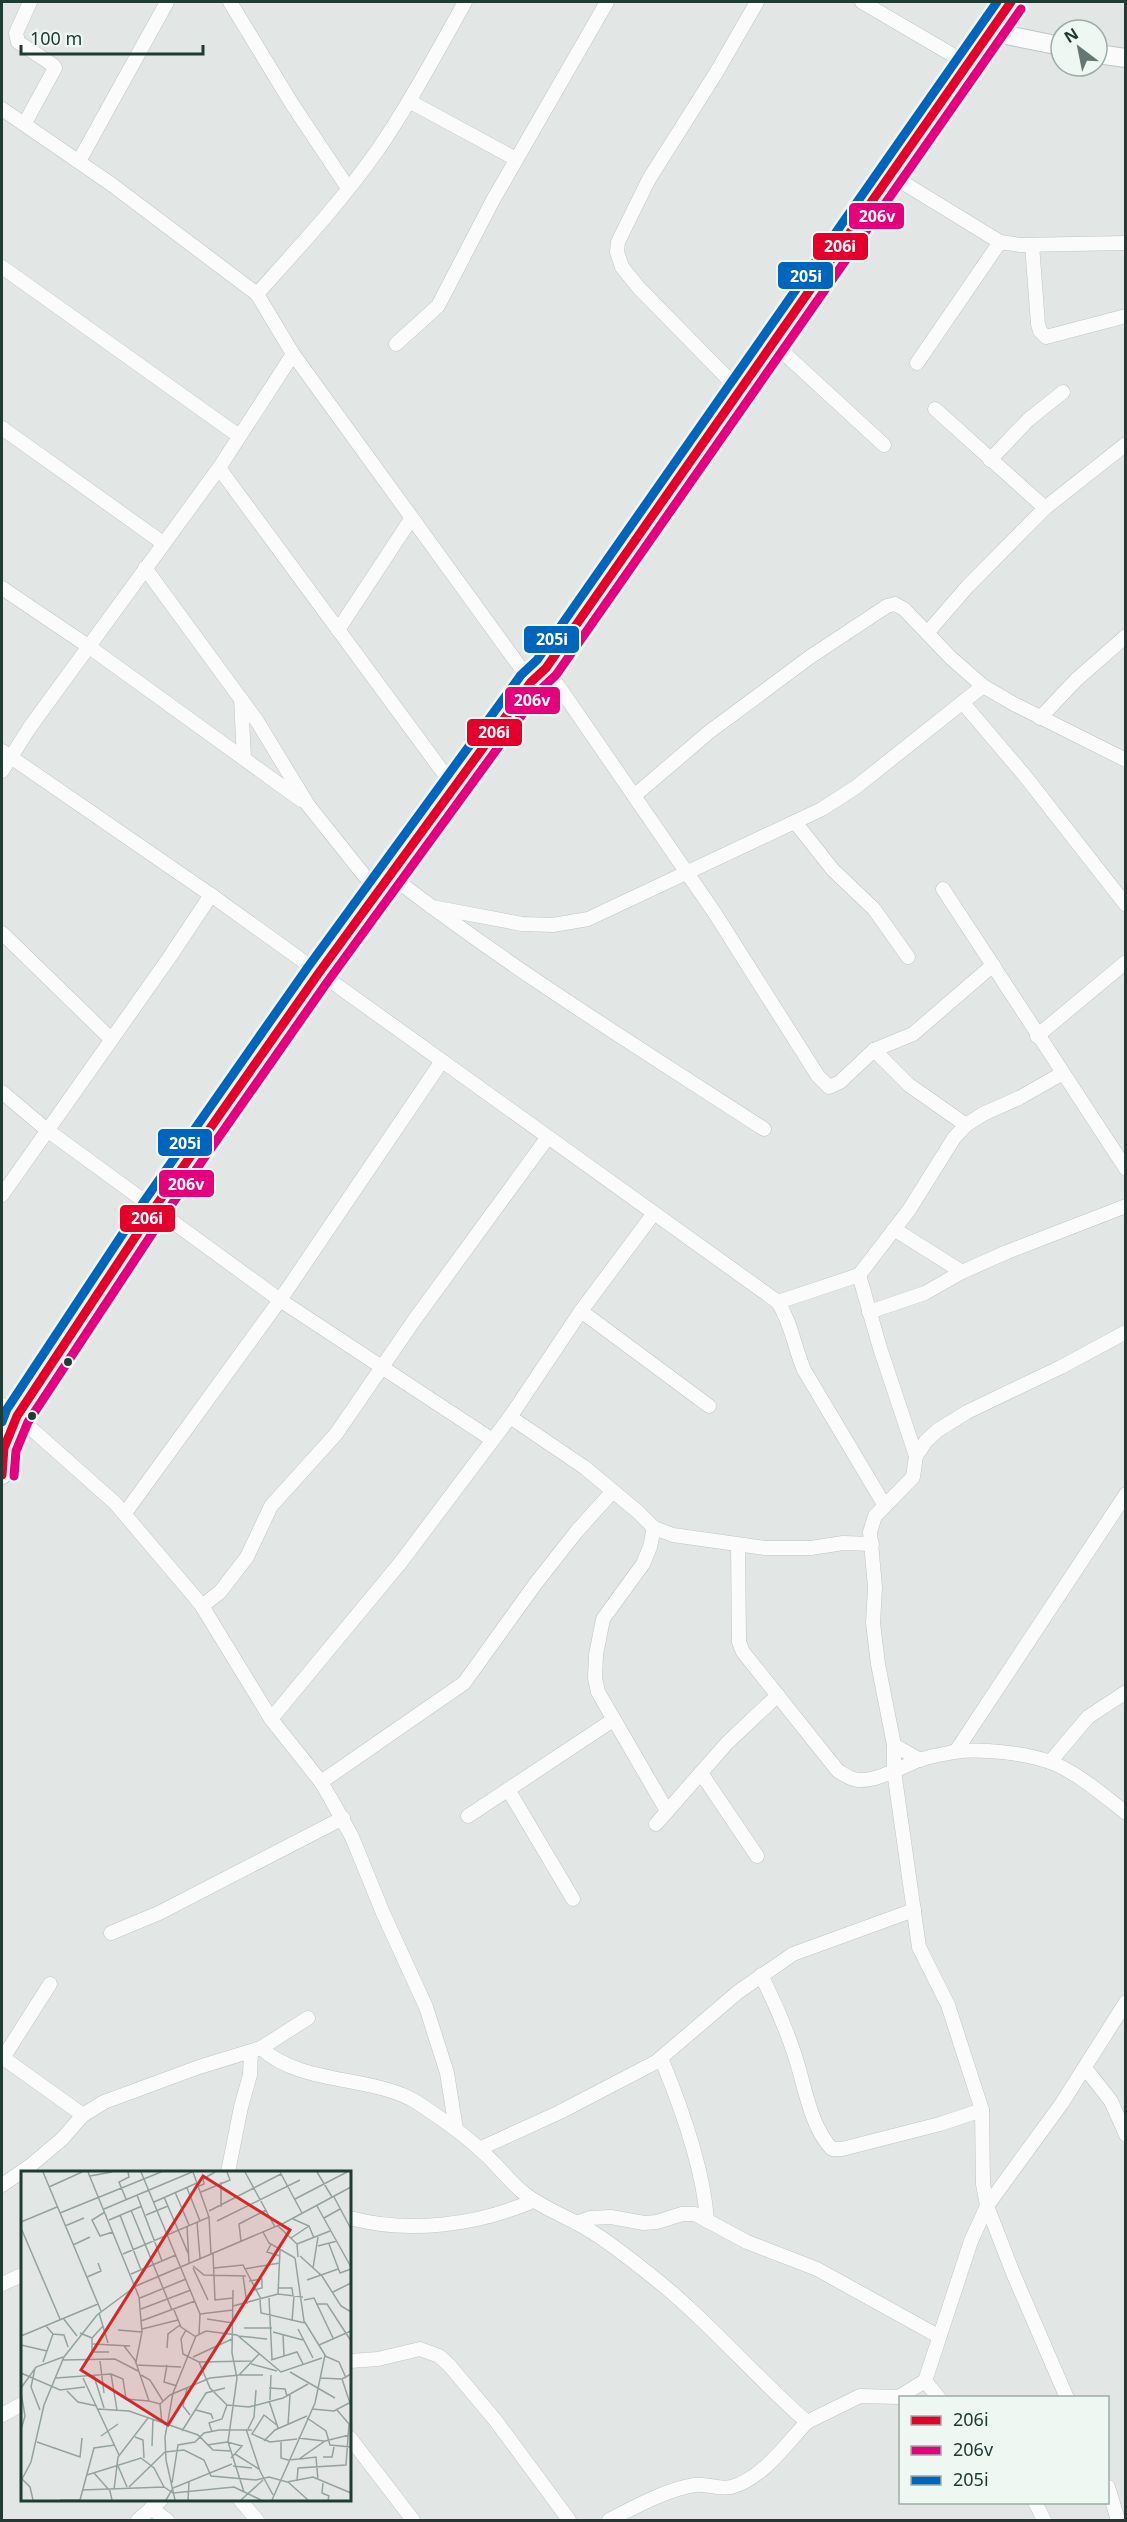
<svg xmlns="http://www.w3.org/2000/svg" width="1127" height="2522" viewBox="0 0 1127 2522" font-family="'Noto Sans',sans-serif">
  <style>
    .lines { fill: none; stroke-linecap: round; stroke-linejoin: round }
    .street-casing { stroke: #bfc4c2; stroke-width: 15 }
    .secondary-casing { stroke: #bec5c2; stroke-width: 20 }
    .street { stroke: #fbfbfb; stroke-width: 14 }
    .secondary { stroke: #fbfbfb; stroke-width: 18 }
    .bus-1-casing { stroke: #eff7f3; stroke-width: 14 }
    .bus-2-casing { stroke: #eff7f3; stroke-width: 14 }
    .bus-3-casing { stroke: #eff7f3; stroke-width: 14 }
    .bus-1 { stroke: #e4002b; stroke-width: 9 }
    .bus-2 { stroke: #e5007d; stroke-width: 9 }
    .bus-3 { stroke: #0065bd; stroke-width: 9 }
    .bus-dot { fill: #203b34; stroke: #eff7f3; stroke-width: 2 }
    .inset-road { fill: none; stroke: #94a29e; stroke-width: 1.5 }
    .view { fill: #d62828; fill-opacity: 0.15; stroke: #d62828; stroke-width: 3 }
    .inset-edge { fill: none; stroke: #203b34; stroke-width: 3 }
    .line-badge { stroke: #eff7f3; stroke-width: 2 }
    .badge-label { font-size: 16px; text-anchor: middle; font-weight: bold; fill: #fff }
  </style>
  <rect width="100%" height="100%" fill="#e2e7e5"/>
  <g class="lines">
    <defs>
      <g id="street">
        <path d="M230,2L292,104L348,188"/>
        <path d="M862,2L968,64"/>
        <path d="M409,101L516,159"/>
        <path d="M2,109L111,184L257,294L293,354"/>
        <path d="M25,123L55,68L53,65L18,42L16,33L30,2"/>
        <path d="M79,161L167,2"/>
        <path d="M889,174L1000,242L1020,245L1126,243"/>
        <path d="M1032,245L1038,324L1040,331L1046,337L1126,316"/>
        <path d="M2,267L239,436"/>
        <path d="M257,294C299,247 341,202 377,151C410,103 437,52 465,2"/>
        <path d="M772,342L884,445"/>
        <path d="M396,344L438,306L493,200L607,2"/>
        <path d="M917,363L1000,242"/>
        <path d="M739,390L639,288L622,267L617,252L618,242L649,179L716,73L757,2"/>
        <path d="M935,409L1045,508"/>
        <path d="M2,428L163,543"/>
        <path d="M990,460L1028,420L1063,392"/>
        <path d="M219,468L454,787"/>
        <path d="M145,568L257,721L308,805L379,894"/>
        <path d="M2,588L88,646L301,800"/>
        <path d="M338,630L411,519"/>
        <path d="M928,632L967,587L1045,508L1126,444"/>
        <path d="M546,668L714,912L818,1076L829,1087L840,1082L874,1050L913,1034L993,965"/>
        <path d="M241,699L244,758"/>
        <path d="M963,703L1025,776L1126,905"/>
        <path d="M1040,718L1076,680L1126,636"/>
        <path d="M2,751L211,895L778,1302C792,1324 794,1347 804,1370L885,1506"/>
        <path d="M2,771L30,727L219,468L293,354L531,682"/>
        <path d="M634,796L709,732L810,657L887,606L895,604L904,609L951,658L983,686L1014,704L1126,760"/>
        <path d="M795,822L833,870L874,909L908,957"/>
        <path d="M391,876C510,968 639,1048 764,1129"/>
        <path d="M943,889L1126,1169"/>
        <path d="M432,907L522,924L553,925L588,919L822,809L856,787L983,686"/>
        <path d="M2,933L111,1039"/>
        <path d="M1037,1036L1126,962"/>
        <path d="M874,1050L909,1085L966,1125"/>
        <path d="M2,1092L47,1130L280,1300L491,1439"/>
        <path d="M2,1195L169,958L211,895"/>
        <path d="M894,1229L962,1272"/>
        <path d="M859,1275L880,1348L916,1456"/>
        <path d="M778,1302L859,1275L909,1210L954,1138L966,1125L983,1114L1019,1098L1063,1073"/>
        <path d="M581,1311L709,1406"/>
        <path d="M869,1312L925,1293L962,1272L1007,1252L1126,1206"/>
        <path d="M2,1405L17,1416L115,1503L193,1595L202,1606L271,1719L321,1782L331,1799L352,1837L383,1913L426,2007L447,2073L456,2129"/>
        <path d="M510,1417L584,1467L637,1511L654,1528L673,1535L765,1548H811L843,1543L872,1544"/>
        <path d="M125,1513L280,1300L442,1061"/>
        <path d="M654,1528L650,1547L643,1564L603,1619L596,1655L595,1678L598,1692L667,1811"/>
        <path d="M738,1545L739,1642L743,1652L838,1771C844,1774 851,1780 858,1780C878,1781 901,1767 919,1760C930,1756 943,1754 954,1752C980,1748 1025,1753 1050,1762C1077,1772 1103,1795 1126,1813"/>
        <path d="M202,1606L220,1592L247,1557L271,1506L336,1434L415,1319L548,1137"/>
        <path d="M271,1719L401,1562L510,1417L581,1311L654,1213"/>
        <path d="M894,1745L920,1760"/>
        <path d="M956,1751L1126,1494"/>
        <path d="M1050,1762L1088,1717L1126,1692"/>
        <path d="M701,1773L757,1856"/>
        <path d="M321,1782L464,1683L536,1583L577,1531L613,1491"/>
        <path d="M509,1791L573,1899"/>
        <path d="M468,1816L613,1720"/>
        <path d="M656,1824L727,1743L778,1695"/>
        <path d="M111,1933L159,1913L343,1818"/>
        <path d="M761,1975C774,2001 786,2028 795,2056C805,2086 810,2126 832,2149H842L940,2124L982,2110"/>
        <path d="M261,2048C302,2086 374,2075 418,2103C445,2121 471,2139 493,2162C504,2173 513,2185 525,2194C544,2209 568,2217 589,2230C609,2242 629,2258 648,2273C706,2318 752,2374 807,2422L860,2396L899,2397L925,2381"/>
        <path d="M2,2057L83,2115"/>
        <path d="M3,2058L50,1984"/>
        <path d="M661,2058C680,2104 704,2171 707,2221"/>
        <path d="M1085,2068L1111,2101L1126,2135"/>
        <path d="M479,2149L560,2112L656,2062L738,1992L793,1954L914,1910"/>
        <path d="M228,2172L241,2107L250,2075L251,2052"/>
        <path d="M2,2185L30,2166L62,2139L83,2115L104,2102L199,2067L261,2048L308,2018"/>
        <path d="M350,2218C409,2234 477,2225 533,2201"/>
        <path d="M576,2223L590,2218L611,2217L644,2223L657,2222L682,2214H695L747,2242L817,2269L938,2336"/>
        <path d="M2,2284L22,2275"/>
        <path d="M350,2361L378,2359L420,2349L439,2356L449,2365L496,2421L569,2520"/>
        <path d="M939,2398L925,2381L971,2241L987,2206L1062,2103L1126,2002"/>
        <path d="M1067,2398L1013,2273L987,2206L983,2184L982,2110L948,2005L919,1947L894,1771V1745L878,1664L873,1623L875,1587L870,1532L875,1516L913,1477L916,1456L926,1441L938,1430L967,1412L1061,1367L1126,1332"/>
        <path d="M2,2415L22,2404"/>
        <path d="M350,2438L413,2520"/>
        <path d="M1108,2487L1118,2520"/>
        <path d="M240,2500L257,2520"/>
        <path d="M1035,2502L1044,2520"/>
        <path d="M151,2508L167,2520"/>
        <path d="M138,2520L161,2500"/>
        <path d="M609,2520C635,2507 665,2490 694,2485C706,2483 719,2490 731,2487C762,2479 786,2444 807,2422"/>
      </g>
      <g id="secondary">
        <path d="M991,32L1061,46"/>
        <path d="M1097,54L1126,58"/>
        <path d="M2,1475L4,1448L17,1416L155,1207L318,974L531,682L546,668L1011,2"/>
      </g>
    </defs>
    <use href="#street" class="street-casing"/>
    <use href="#secondary" class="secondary-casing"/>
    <use href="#street" class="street"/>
    <use href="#secondary" class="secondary"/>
    <defs>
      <path id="bus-1" d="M2,1475L4,1448L17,1416L155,1207L318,974L531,682L546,668L1011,2"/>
      <path id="bus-2" d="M14,1476L16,1451L28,1422L165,1214L328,981L540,690L556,675L1021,9"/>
      <path id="bus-3" d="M2,1422L7,1409L145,1200L308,967L521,675L537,660L997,2"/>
    </defs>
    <use href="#bus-1" class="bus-1-casing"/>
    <use href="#bus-2" class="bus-2-casing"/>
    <use href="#bus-3" class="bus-3-casing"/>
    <use href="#bus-1" class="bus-1"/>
    <use href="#bus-2" class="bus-2"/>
    <use href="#bus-3" class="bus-3"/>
  </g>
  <g class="bus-dot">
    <circle cx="68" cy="1362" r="5"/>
    <circle cx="32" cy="1416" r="5"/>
  </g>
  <g transform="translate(21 2171)">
    <rect width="330" height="330" fill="#e2e7e5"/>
    <path class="inset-road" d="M22,1L80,140M67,1L118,126L121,161L115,191M120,1L179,143L178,164M172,1L188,46M224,1L254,56M259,1L281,42M296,1L311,26M69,5L91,1M178,15L183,13L182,8L194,1M28,16L61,1M166,17L179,50M154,21L168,54M180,21L209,9L206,1M116,24L141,90M143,26L167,82M313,26L330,58M105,28L98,11L108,6L107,1M274,28L326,1M133,31L176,12M296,35L330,96M200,36V11M83,38L171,1M110,39L151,139M188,40L260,3M84,41L71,49L79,65L92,61M39,42L140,1M99,44L120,99M125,44L147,35M303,47L319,38M272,48L288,55L293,67M88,49L121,35M196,50L279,9M0,51L36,36M176,51L179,87M44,55L63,47M166,55L168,92M257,55L276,73L277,86M0,57L39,148M242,61L248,72L274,87M270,67L288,55M220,70L218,53L245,39M250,73L246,81L259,85M276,73L309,60M308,73L319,102L330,98M52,74L69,66M297,75L316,70M102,83L188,46L190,83M192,83L194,129L212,127M279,85L301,105L320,135L330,141M172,95L183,104L225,105M172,97L187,129M193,97L222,94L240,128M292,97L297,66M223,98L259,92M110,103L155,84M222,105L226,133M66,106L80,100L77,92M286,109L317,98M228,110L241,108V117L233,119M257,117H271L272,125M212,119L211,182L216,207L207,271L223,321M312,121L330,112M257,123L259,79M119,127L165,108M248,127L251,188M239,129L240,142L284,152M283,129L293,127L312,167M295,133H306L330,170M212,135L257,123L282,126M120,138L170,119M153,139L160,156L175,166M78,142L87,172M179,143L212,139M42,147L56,165M186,148L212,152M120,150L174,130M271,150L273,125M25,155L32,163L43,164L47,176M223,157H251M121,158L157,149M277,158L292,187M97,159L121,161M165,159L160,168L162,183L178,191L189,217L206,234L228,236L262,227L287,213M252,161L282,169M59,162L71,167L82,155M262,163L263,185M0,165L77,133M217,165L246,168M71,167V181H88M72,173L109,175M0,174L26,180M298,174L330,160M103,175L114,189L128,230L139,233M146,177L147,163L159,154M304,185L318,191L325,207M172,186L211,168M42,189L94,188L117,200M250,189L276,181L282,193M79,190L83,222M22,191L32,163M178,191L232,190M230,193L256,200M115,194L160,196M146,194L143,211L156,215M14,197L10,216L19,239M269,201L314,227M0,202L39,219L64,216M90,203L102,208L105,228L128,230M120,204L129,209L142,230M219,204H242M73,205L83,237M35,207L90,203L96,239M62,207L98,284M299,207L321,208L330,203M321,208L330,235M0,217L15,196L42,186M166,217L162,235L169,244M248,217L264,218L266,225M46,220L57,231L76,235M0,221L4,245L0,259M249,229L250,204M248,230L257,257M77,238L108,240L177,264L192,279L209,280M291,238L313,240L328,232M175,239L190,243L192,248M286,247L305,260L309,274L330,276M141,252L139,233L149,224L189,207L218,204L238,183M267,254L269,224M257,255L243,244L231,263L249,271L276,268M225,258L239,300L252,324M227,258L233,246L235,219M161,260L185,222L204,217M191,261L188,252L201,248L206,234M80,265L97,253M114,266L122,269L123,287M277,267L303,270M243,270L254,259L286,245M16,271L59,286L61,267M260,271V287L267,289M186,274L206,271L221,275L210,287M131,275L132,248M214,283L238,298M302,286H311L313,276M279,288L295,286L297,309M267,289L278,288L304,270L328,264M97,295L106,316M212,295L231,297M73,302L89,320L91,329M66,304L120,287L133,297L143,316M0,307L9,316L12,329M0,310L10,291L23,234L43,186L76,144L115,115L263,52L330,16M276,310L277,297L325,294L328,253L316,239M267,311L287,329M151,312L157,274L174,271L183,262L198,259H231M302,312L301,322L308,325L307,329M108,316L144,281L163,279L183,289L190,305L235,309L248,306L266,311L292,306L330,322M61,319L143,316L152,322L213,316L240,329M93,319L97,286L127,247M39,329H59M59,329L73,277L94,274M145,329L152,317L211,293M154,329L145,289L144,266L152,222L175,165L185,160L216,164L260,201L301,187M167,329L168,311M220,329L242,309M251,329L294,232L304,184L283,150L274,87"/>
    <path class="view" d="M182,5L269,59L147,254L60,199Z"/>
    <rect width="330" height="330" class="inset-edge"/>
  </g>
  <g class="line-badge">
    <rect x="848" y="202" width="57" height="28" rx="6" fill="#e5007d"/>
    <rect x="812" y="232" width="57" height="29" rx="6" fill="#e4002b"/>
    <rect x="777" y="261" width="57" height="29" rx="6" fill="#0065bd"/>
    <rect x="523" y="625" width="57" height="29" rx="6" fill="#0065bd"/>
    <rect x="504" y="686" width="57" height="29" rx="6" fill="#e5007d"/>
    <rect x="466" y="718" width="57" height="29" rx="6" fill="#e4002b"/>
    <rect x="157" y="1128" width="56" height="29" rx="6" fill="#0065bd"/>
    <rect x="158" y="1169" width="57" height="29" rx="6" fill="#e5007d"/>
    <rect x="119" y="1204" width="57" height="29" rx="6" fill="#e4002b"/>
  </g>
  <g class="badge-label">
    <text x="877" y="222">206v</text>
    <text x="840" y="252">206i</text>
    <text x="806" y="282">205i</text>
    <text x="552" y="645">205i</text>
    <text x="532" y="706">206v</text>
    <text x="494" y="738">206i</text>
    <text x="185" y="1149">205i</text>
    <text x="186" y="1190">206v</text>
    <text x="147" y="1224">206i</text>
  </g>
  <rect width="1127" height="2522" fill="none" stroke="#203b34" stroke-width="6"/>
  <rect x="899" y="2396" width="210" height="108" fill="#eff7f3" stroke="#9caca7" stroke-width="1.5"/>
  <rect x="911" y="2416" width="30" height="9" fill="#e4002b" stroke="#9caca7" stroke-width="1.5"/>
  <text x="953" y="2426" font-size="18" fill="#203b34">206i</text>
  <rect x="911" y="2446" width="30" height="9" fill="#e5007d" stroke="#9caca7" stroke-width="1.5"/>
  <text x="953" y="2456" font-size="18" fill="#203b34">206v</text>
  <rect x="911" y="2476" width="30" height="9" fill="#0065bd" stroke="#9caca7" stroke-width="1.5"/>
  <text x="953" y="2486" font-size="18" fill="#203b34">205i</text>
  <g transform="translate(1079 48) rotate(328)"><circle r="28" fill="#eff7f3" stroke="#9caca7" stroke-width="1.5"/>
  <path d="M0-4.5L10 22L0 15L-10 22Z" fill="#647772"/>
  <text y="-9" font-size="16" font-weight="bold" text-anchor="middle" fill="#203b34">N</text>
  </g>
  <path d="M21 45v9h182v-9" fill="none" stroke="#203b34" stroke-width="3"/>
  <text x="30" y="45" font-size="18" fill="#203b34" stroke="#eff7f3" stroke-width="4.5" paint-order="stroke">100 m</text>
</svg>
